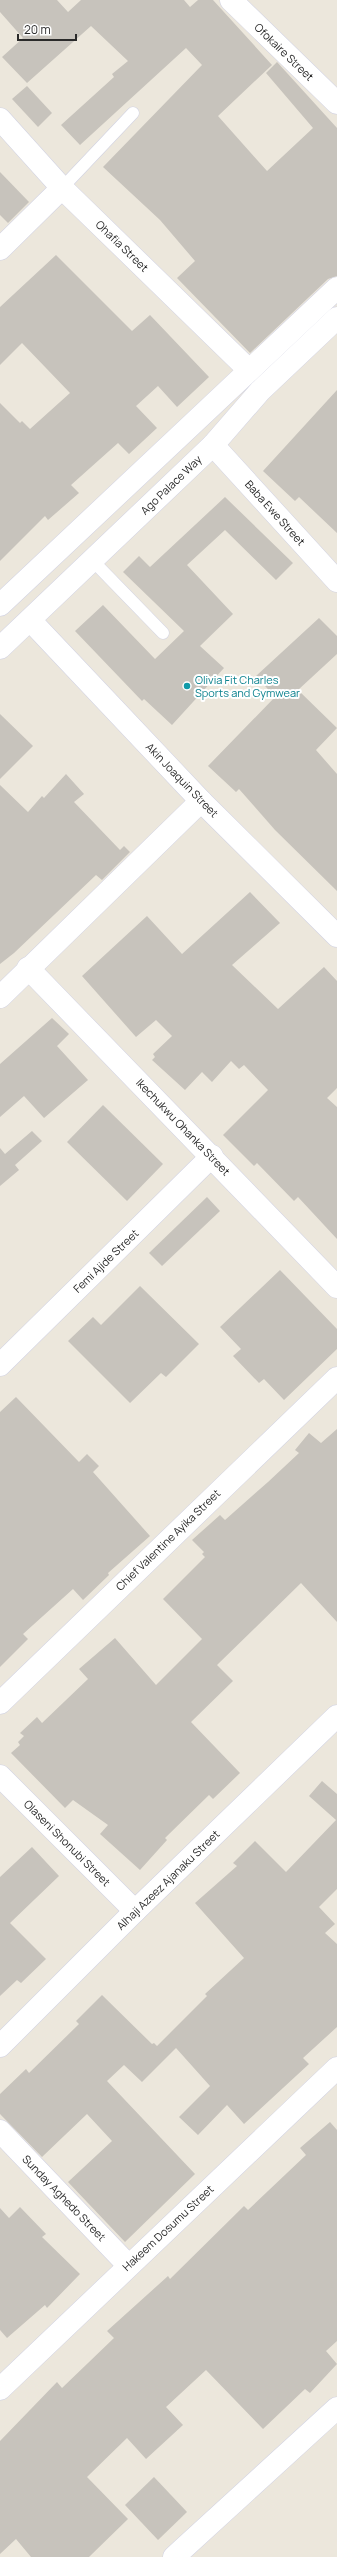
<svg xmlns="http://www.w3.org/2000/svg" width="337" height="2557" viewBox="0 0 337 2557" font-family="Manrope,sans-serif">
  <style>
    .building { fill: #c7c3bc }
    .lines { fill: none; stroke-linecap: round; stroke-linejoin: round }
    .lane-casing { stroke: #d2d3e3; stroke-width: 13 }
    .street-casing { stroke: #d2d3e3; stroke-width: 23 }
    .secondary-casing { stroke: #d2d3e3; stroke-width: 23 }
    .lane { stroke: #fff; stroke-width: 12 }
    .street { stroke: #fff; stroke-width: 22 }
    .secondary { stroke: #fff; stroke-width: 22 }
    .culture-dot { fill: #0f9aa8; stroke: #fff; stroke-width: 1.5 }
    .labels { text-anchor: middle; stroke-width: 4; stroke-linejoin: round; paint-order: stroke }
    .street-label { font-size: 11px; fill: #2a2a2a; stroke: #fff }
    .culture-label { font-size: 11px; fill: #0d838f; stroke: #fff; text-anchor: start }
  </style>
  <rect width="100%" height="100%" fill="#ece7dc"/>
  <g class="building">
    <path d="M0,0H57L68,12L81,0H184L190,7L198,0H213L272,65L218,116L267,171L313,128L266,73L277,62L337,128V276L328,279L250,353L177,278L195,261L160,220L103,167L202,65L186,48L80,145L61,125L114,77L112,74L128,61L91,26L27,83L2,57L23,38L0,12Z"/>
    <path d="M27,86L52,113L38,127L12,99Z"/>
    <path d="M0,172L29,202L8,223L0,215Z"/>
    <path d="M56,255L132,331L150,315L209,377L177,407L158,386L136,406L157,428L129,454L118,443L71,485L79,493L48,520L45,516L0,561V403L20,423L22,421L30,429L70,393L22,343L0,365V307Z"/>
    <path d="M337,390V533L299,497L295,501L263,471Z"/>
    <path d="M225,497L293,563L276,580L225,530L187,565L233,614L200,646L224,668L172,725L144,699L142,701L75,631L103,605L155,659L184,631L123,572L139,556L150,567Z"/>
    <path d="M319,618L337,636V654L298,690L337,728L316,750L337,774V891L275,830L239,789L236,792L208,766L275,697L256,676Z"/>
    <path d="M0,714L33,746L0,779Z"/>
    <path d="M66,774L84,794L74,802L120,850L124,846L130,852L102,880L96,875L14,953L0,964V785L28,812L42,796L44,798Z"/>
    <path d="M250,892L280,923L232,965L278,1009L324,967L337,981V1088L327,1098L337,1107V1239L298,1197L294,1201L257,1163L254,1166L223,1135L268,1090L244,1065L239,1069L231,1061L212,1082L202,1072L185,1090L152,1060L155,1057L153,1054L172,1036L156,1020L136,1037L82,976L147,916L182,954Z"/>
    <path d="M52,1018L69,1034L57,1046L88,1080L44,1118L24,1096L0,1117V1064Z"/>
    <path d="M103,1105L163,1164L127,1201L67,1142Z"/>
    <path d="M32,1131L42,1141L15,1165L19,1170L0,1186V1148L5,1154Z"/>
    <path d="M207,1197L220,1211L162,1266L149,1253Z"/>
    <path d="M280,1270L337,1329V1349L284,1400L264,1379L259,1383L233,1356L241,1349L220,1327Z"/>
    <path d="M140,1286L199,1344L166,1377L161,1373L130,1403L68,1341L93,1317L101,1325Z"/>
    <path d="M16,1397L79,1462L87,1454L99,1466L93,1472L150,1536L108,1573L109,1575L83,1600L73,1589L23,1634L28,1639L0,1667V1412Z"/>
    <path d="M337,1429V1622L301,1583L217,1665L233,1681L191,1722L240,1773L213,1799L209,1795L165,1838L167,1840L140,1870L100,1834L108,1825L73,1800L65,1808L11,1753L20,1745L18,1742L24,1736L20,1733L37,1717L42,1723L88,1679L79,1669L115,1638L156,1685L202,1639L163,1599L205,1557L202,1554L204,1552L192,1540L220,1515L225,1520L268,1482L299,1453L295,1450L309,1433L321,1443Z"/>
    <path d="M322,1781L337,1794V1889L319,1907L335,1924L325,1933L337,1944V2027L303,2058L309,2064L244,2124L227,2105L198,2135L179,2117L210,2086L176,2048L142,2082L124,2065L107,2081L195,2174L125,2242L68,2182L112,2141L87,2114L42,2157L0,2114V2094L26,2069L29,2073L79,2024L76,2021L102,1995L152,2044L154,2043L157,2046L207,1996L205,1994L244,1958L195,1903L237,1866L233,1863L255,1841L286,1872L336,1820L309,1796Z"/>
    <path d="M32,1847L59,1876L10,1923L46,1959L21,1983L17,1980L0,1996V1877Z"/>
    <path d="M330,2122L337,2130V2341L326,2351L337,2364L310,2393L305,2389L263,2429L206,2370L166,2407L183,2425L146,2459L127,2438L87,2477L128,2519L89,2557H31L16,2539L0,2554V2441L57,2382L62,2388L114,2338L107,2331L168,2276L170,2279L244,2206L248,2210L306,2155L300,2148Z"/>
    <path d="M20,2207L46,2234L42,2237L80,2274L47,2308L45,2305L7,2338L0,2330V2208L9,2218Z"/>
    <path d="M154,2477L187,2512L158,2540L125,2505Z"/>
  </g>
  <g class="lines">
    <defs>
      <g id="lane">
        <path d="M62,188L133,113"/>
        <path d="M93,561L163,633"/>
      </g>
      <g id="street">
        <path d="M231,0L337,103"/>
        <path d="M0,119L62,188L249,370"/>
        <path d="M0,249L62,188"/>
        <path d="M213,445L337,581"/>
        <path d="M30,620L201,801L337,936"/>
        <path d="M28,968L337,1287"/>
        <path d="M0,997L201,801"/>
        <path d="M0,1365L212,1156"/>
        <path d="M0,1703L337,1378"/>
        <path d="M0,1776L135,1911"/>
        <path d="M0,2046L135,1911L337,1716"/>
        <path d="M0,2131L128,2265"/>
        <path d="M0,2389L337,2068"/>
        <path d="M174,2557L337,2408"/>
      </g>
      <g id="secondary">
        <path d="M0,605L337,288"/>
        <path d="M0,648L213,445L260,391L337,318"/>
      </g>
    </defs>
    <use href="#lane" class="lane-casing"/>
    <use href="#street" class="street-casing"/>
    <use href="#secondary" class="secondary-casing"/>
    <use href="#lane" class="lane"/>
    <use href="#street" class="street"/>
    <use href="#secondary" class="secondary"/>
  </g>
  <circle class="culture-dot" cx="187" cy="686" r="4"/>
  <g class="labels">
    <g class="street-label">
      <text transform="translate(284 52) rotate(44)" y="4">Ofokaire Street</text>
      <text transform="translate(122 246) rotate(44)" y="4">Ohafia Street</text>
      <text transform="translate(171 485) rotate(-44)" y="4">Ago Palace Way</text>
      <text transform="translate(275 513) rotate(48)" y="4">Baba Ewe Street</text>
      <text transform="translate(182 780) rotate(46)" y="4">Akin Joaquin Street</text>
      <text transform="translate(183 1127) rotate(46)" y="4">Ikechukwu Ohanka Street</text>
      <text transform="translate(106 1261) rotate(-44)" y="4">Femi Ajide Street</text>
      <text transform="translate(168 1540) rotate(-44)" y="4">Chief Valentine Ayika Street</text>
      <text transform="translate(67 1843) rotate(45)" y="4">Olaseni Shonubi Street</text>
      <text transform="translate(168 1880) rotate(-44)" y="4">Alhaji Azeez Ajanaku Street</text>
      <text transform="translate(64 2198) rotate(46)" y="4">Sunday Aghedo Street</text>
      <text transform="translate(168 2228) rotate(-43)" y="4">Hakeem Dosumu Street</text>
    </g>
    <g class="culture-label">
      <text x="195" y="684">Olivia Fit Charles<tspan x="195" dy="13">Sports and Gymwear</tspan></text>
    </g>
  </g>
  <path d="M18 34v6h58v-6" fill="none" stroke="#2a2a2a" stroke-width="2"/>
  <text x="24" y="34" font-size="12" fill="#2a2a2a" stroke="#ffffff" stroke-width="3" paint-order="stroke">20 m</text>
</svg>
